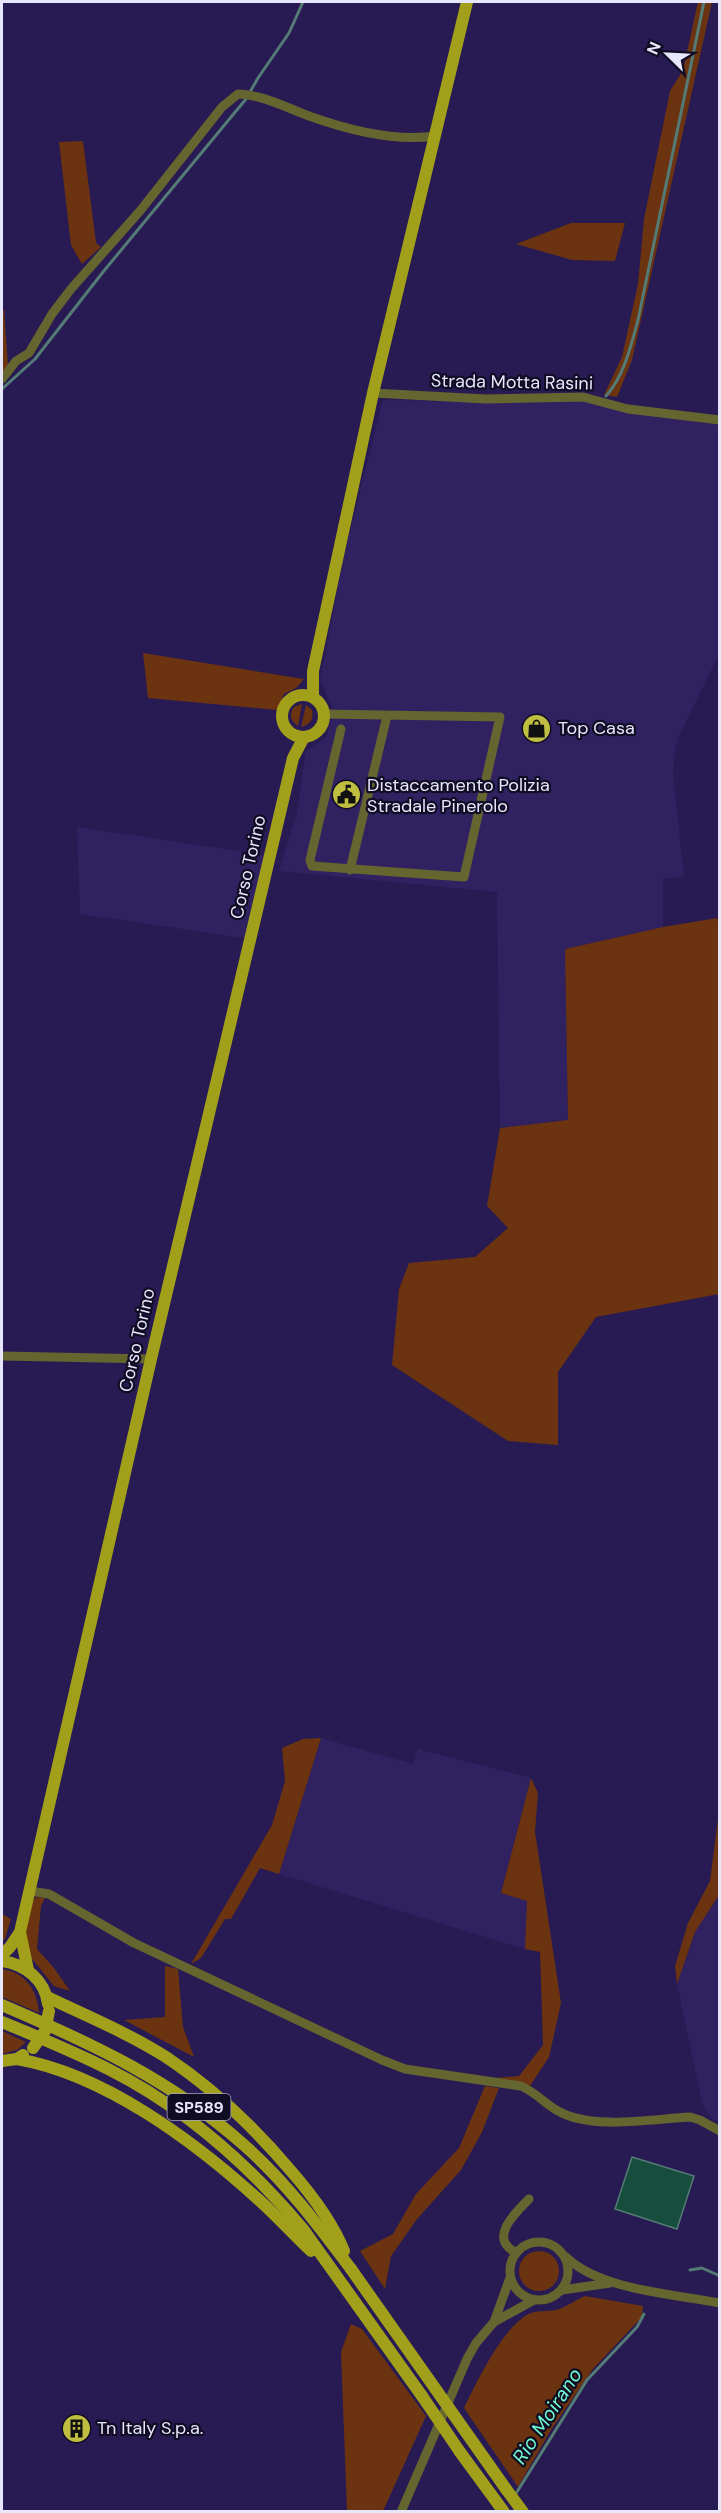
<svg xmlns="http://www.w3.org/2000/svg" width="721" height="2513" viewBox="0 0 721 2513" font-family="'DM Sans',sans-serif">
  <style>
    .built { fill: #302161 }
    .green { fill: #6b330f }
    .water { fill: #164d3c; stroke: #557b76; stroke-width: 1.5 }
    .lines { fill: none; stroke-linecap: round; stroke-linejoin: round }
    .stream { stroke: #557b76; stroke-width: 3 }
    .minor { stroke: #64652f; stroke-width: 9 }
    .major { stroke: #a2a01a; stroke-width: 12 }
    .major-bridge { stroke: #a2a01a; stroke-width: 12 }
    .labels { text-anchor: middle; stroke-width: 4.5; stroke-linejoin: round; paint-order: stroke }
    .shield { fill: #100c24; stroke: #a6a5bb; stroke-width: 1.5 }
    .shield-label { font-size: 16px; font-weight: bold; fill: #e7e6fc }
    .street-label { font-size: 18px; fill: #e7e6fc; stroke: #100c24 }
    .poi-label { font-size: 18px; fill: #e7e6fc; stroke: #100c24; text-anchor: start }
    .water-label { font-size: 20px; font-style: italic; fill: #70facd; stroke: #100c24 }
  </style>
  <rect width="100%" height="100%" fill="#281b53"/>
  <g class="built">
    <path d="M579,399L719,424V654L679,736L675,750L673,775L684,876L663,879V927L565,949L568,1120L500,1128L497,892L279,871L297,813L306,751L327,736L333,709L320,679L344,556L383,400L537,402Z"/>
    <path d="M77,827L265,855L244,938L80,914Z"/>
    <path d="M321,1738L413,1764L418,1749L531,1778L501,1893L527,1901L525,1949L279,1874Z"/>
    <path d="M719,1895V2123L711,2118L702,2102L677,1984L695,1932Z"/>
  </g>
  <g class="green">
    <path d="M698,2H712L632,360L617,397L604,395L622,357L638,284L644,219L670,91L683,70Z"/>
    <path d="M83,141L96,243L101,247L82,264L71,245L59,142Z"/>
    <path d="M571,223H625L615,261L572,260L516,244Z"/>
    <path d="M2,310H4L8,365L2,373Z"/>
    <path d="M143,653L304,679L296,688L284,694L277,710L148,698Z"/>
    <path d="M302,704L298,726C290,721 289,714 294,707Z"/>
    <path d="M306,705L312,710C314,719 310,725 301,727Z"/>
    <path d="M717,918L720,931L719,1294L596,1317L558,1372V1445L508,1441L392,1365L399,1289L409,1263L475,1257L508,1228L487,1206L500,1128L568,1120L565,949L663,927Z"/>
    <path d="M321,1738L279,1874L260,1868L231,1919H225L201,1958L191,1964L272,1825L285,1781L282,1748L303,1739Z"/>
    <path d="M531,1778L538,1793L535,1832L561,2003L549,2057L530,2086L496,2078L519,2076L543,2045L540,1952L525,1949L527,1901L501,1893Z"/>
    <path d="M719,1811V1895L695,1932L677,1984L675,1966L688,1923L710,1881Z"/>
    <path d="M36,1897L45,1898L41,1906L37,1949L54,1968L70,1991L54,1986L28,1954L24,1940L30,1904Z"/>
    <path d="M2,1914L11,1919L5,1939L2,1941Z"/>
    <path d="M165,1966L178,1969L183,2027L194,2057L124,2020L165,2017Z"/>
    <path d="M2,1969C26,1973 37,1990 39,2013L2,1997Z"/>
    <path d="M2,2031L26,2042L17,2050L2,2054Z"/>
    <path d="M485,2086L499,2088L482,2132L461,2170L417,2219L391,2256L385,2289L360,2251L393,2234L416,2194L459,2148Z"/>
    <circle cx="539" cy="2271" r="20"/>
    <path d="M585,2296L643,2306L642,2317L593,2369L551,2430L518,2487L464,2408C476,2383 504,2324 531,2313C540,2310 551,2312 559,2309C568,2306 576,2300 585,2296Z"/>
    <path d="M351,2324L362,2329L426,2416L383,2511H347L341,2352Z"/>
  </g>
  <path class="water" d="M632,2157L694,2176L677,2229L615,2209Z"/>
  <g class="lines">
    <g class="stream">
      <path d="M2,389L35,359L103,272L246,99L258,78L289,33L303,2"/>
      <path d="M606,396C624,376 631,346 638,320L704,2"/>
      <path d="M690,2270L702,2268L720,2276"/>
      <path d="M515,2495L587,2380L637,2327L644,2314"/>
    </g>
    <g class="minor">
      <path d="M2,379L16,361L29,353L52,314L71,289L140,211L222,107L238,94C263,95 285,107 309,116C348,130 394,142 436,136"/>
      <path d="M373,393L486,399L583,397L628,409L720,420"/>
      <path d="M324,714L500,717L464,877L312,866L310,860L341,729"/>
      <path d="M350,870L387,716"/>
      <path d="M2,1356L151,1359"/>
      <path d="M30,1891L49,1894L134,1943L382,2060L405,2069L521,2086C537,2093 546,2105 560,2112C594,2130 652,2119 690,2117L700,2120L720,2131"/>
      <circle cx="539" cy="2271" r="29"/>
      <path d="M515,2252C488,2238 516,2212 529,2199"/>
      <path d="M566,2257C600,2290 673,2294 720,2303"/>
      <path d="M562,2290L610,2283"/>
      <path d="M494,2322L534,2300"/>
      <path d="M401,2512L467,2359L476,2343L494,2322L510,2278"/>
    </g>
    <g class="major">
      <circle cx="303" cy="716" r="21"/>
      <path d="M313,697V671L373,393L467,2"/>
      <path d="M20,1932L28,1970"/>
      <path d="M2,1955L10,1947L20,1932L151,1359L293,758L304,737"/>
      <path d="M2,1961C25,1964 45,1980 48,2004"/>
      <path d="M47,1997C87,2016 128,2033 166,2057C214,2089 254,2127 291,2171C312,2195 332,2221 344,2251"/>
      <path d="M2,2005C91,2043 171,2080 244,2145C285,2181 318,2225 351,2269"/>
      <path d="M2,2022C38,2037 75,2052 110,2070C185,2108 249,2165 303,2229L422,2396"/>
      <path d="M17,2059C104,2074 194,2141 259,2200C277,2216 293,2234 311,2251"/>
      <path d="M2,2061L17,2059L23,2055"/>
      <path d="M460,2452L504,2512"/>
      <path d="M506,2489L523,2512"/>
    </g>
    <g class="major-bridge">
      <path d="M33,2048L45,2031L49,2011"/>
      <path d="M351,2269L506,2489"/>
      <path d="M422,2396L460,2452"/>
    </g>
  </g>
  <defs>
    <symbol id="shop-disc" viewBox="-11 -11 22 22"><circle r="9.5" fill="#bfbe41" stroke="#100c24"/><path d="M-5-2.5h2.3a2.7 3.5 0 0 1 5.4 0H5L5.5 6h-11ZM-1.5-2.5h3a1.5 2.3 0 0 0-3 0Z" fill="#111"/></symbol>
    <symbol id="civic-disc" viewBox="-11 -11 22 22"><circle r="9.5" fill="#bfbe41" stroke="#100c24"/><path d="M-.6-6.5H3V-4.5H.6V-3L4-1V1h2V6H-6V1h2V-1L-.6-3ZM-1.2 2.5V6h2.4V2.5Z" fill="#111"/></symbol>
    <symbol id="building-disc" viewBox="-11 -11 22 22"><circle r="9.5" fill="#bfbe41" stroke="#100c24"/><path d="M-4-6H4V6H1V3H-1V6H-4ZM-2.5-4.3h1.7v1.8h-1.7ZM.8-4.3h1.7v1.8H.8ZM-2.5-1h1.7V.8h-1.7ZM.8-1h1.7V.8H.8Z" fill="#111"/></symbol>
  </defs>
  <g fill-rule="evenodd">
    <use href="#shop-disc" x="520" y="712" width="33" height="33"/>
    <use href="#civic-disc" x="330" y="778" width="33" height="33"/>
    <use href="#building-disc" x="60" y="2412" width="33" height="33"/>
  </g>
  <g class="labels">
    <rect class="shield" x="167.5" y="2094" width="63" height="26" rx="4.5"/>
    <g class="shield-label">
      <text x="199" y="2113">SP589</text>
    </g>
    <g class="street-label">
      <text transform="translate(512 382) rotate(1)" y="6">Strada Motta Rasini</text>
      <text transform="translate(248 867) rotate(-77)" y="6">Corso Torino</text>
      <text transform="translate(137 1340) rotate(-77)" y="6">Corso Torino</text>
    </g>
    <g class="poi-label">
      <text x="558" y="734">Top Casa</text>
      <text x="367" y="791">Distaccamento Polizia<tspan x="367" dy="21">Stradale Pinerolo</tspan></text>
      <text x="97" y="2434">Tn Italy S.p.a.</text>
    </g>
    <g class="water-label">
      <text transform="translate(547 2416) rotate(-57)" y="7">Rio Moirano</text>
    </g>
  </g>
  <rect width="721" height="2513" fill="none" stroke="#e7e6fc" stroke-width="6"/>
  <g transform="translate(667 54) rotate(294)" stroke="#100c24" stroke-width="4.5" paint-order="stroke">
  <path d="M0-4.5L10 22L0 15L-10 22Z" fill="#e7e6fc"/>
  <text y="-9" font-size="16" font-weight="bold" text-anchor="middle" fill="#e7e6fc">N</text>
  </g>
</svg>
